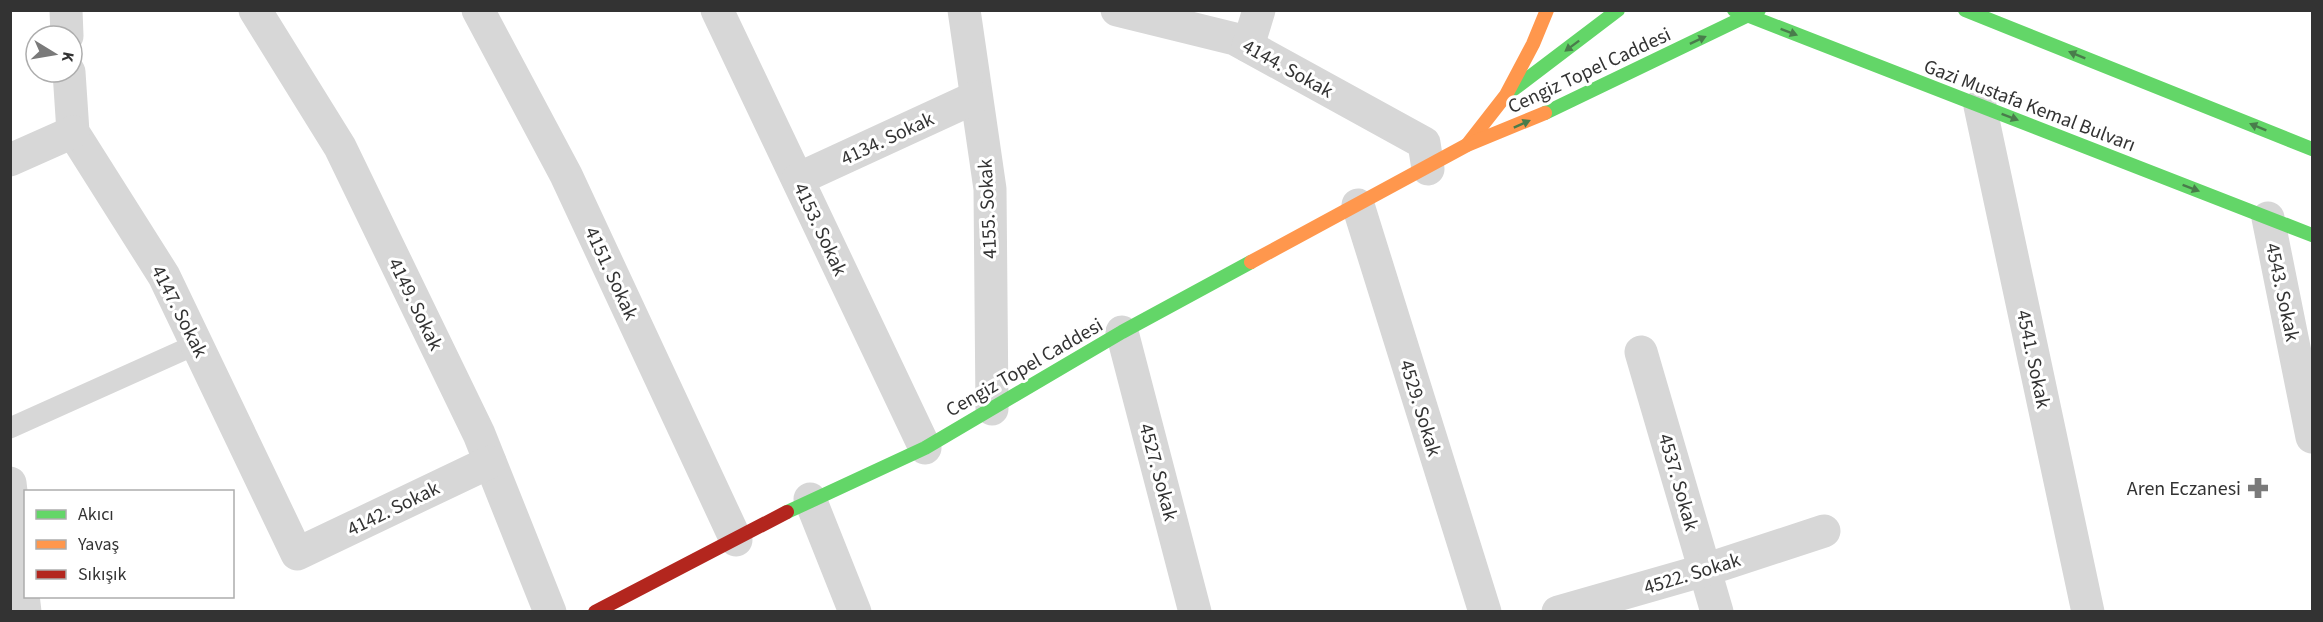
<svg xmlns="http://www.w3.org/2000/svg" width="2323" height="622" viewBox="0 0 2323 622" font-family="'Source Sans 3',sans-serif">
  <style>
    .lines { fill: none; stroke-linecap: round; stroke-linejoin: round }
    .lane { stroke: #d7d7d7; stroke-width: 21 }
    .street { stroke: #d7d7d7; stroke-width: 33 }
    .fast { stroke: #63d668; stroke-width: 14 }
    .slow { stroke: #ff974d; stroke-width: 14 }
    .jam { stroke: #b3261e; stroke-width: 14 }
    .oneway { fill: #497c4b }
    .labels { text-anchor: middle; stroke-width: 6; stroke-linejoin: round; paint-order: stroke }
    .street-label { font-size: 20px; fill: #333; stroke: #fff }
    .poi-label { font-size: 20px; fill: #333; stroke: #fff; text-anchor: end }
  </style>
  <rect width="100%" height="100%" fill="#fff"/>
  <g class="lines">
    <path class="lane" d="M10,428L197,344"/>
    <g class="street">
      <path d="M66,10L67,36"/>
      <path d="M255,10L340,147L479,434L550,612"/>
      <path d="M478,10L566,175L736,540"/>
      <path d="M717,10L925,448"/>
      <path d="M964,10L990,189L992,409"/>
      <path d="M1117,10L1235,39L1424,143L1428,169"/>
      <path d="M1248,46L1259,10"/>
      <path d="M69,72L73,132L164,276L297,554L490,462"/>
      <path d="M1980,106L2088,612"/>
      <path d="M10,160L73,132"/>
      <path d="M798,179L976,97"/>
      <path d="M1358,205L1485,612"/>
      <path d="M2268,218L2312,437"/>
      <path d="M1122,332L1195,612"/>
      <path d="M1641,352L1717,612"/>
      <path d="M10,483L25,612"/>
      <path d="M810,499L855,612"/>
      <path d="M1558,612L1705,570L1824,531"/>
    </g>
    <g class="fast">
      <path d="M1734,10L2312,235"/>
      <path d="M1965,10L2312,149"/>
      <path d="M1514,89L1618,10"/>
      <path d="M1545,113L1759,10"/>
      <path d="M787,512L925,448L1122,332L1251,262"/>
    </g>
    <g class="slow">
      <path d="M1467,145L1506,95L1533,44L1547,10"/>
      <path d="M1251,262L1467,145L1545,113"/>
    </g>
    <path class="jam" d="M595,612L787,512"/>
  </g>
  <defs><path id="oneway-solid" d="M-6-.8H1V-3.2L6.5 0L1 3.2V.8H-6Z" transform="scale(1.5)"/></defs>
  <g class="oneway">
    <use href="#oneway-solid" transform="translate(1789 32) rotate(21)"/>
    <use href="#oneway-solid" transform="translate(1698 40) rotate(-25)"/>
    <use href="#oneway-solid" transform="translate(1572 46) rotate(143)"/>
    <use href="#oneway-solid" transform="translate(2077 55) rotate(-158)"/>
    <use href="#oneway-solid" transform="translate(2010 117) rotate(21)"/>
    <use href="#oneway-solid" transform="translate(1522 124) rotate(-24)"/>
    <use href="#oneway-solid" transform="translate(2258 127) rotate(-158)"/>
    <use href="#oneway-solid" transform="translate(2191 188) rotate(21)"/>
  </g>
  <defs>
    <symbol id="pharmacy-bare" viewBox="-9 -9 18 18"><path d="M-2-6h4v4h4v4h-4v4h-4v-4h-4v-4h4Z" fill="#7a7a7a" stroke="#fff" stroke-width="2.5" paint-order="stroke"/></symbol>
  </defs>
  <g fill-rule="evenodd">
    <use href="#pharmacy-bare" x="2243" y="473" width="30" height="30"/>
  </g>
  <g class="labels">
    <g class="street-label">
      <text transform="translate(1288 68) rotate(29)" y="7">4144. Sokak</text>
      <text transform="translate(1589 70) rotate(-25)" y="7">Cengiz Topel Caddesi</text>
      <text transform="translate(2030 105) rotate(21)" y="7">Gazi Mustafa Kemal Bulvarı</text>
      <text transform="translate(887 138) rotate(-25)" y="7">4134. Sokak</text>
      <text transform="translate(987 209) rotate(-93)" y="7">4155. Sokak</text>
      <text transform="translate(821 229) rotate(65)" y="7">4153. Sokak</text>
      <text transform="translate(612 273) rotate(65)" y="7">4151. Sokak</text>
      <text transform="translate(2283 292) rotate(78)" y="7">4543. Sokak</text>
      <text transform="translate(416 304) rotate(64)" y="7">4149. Sokak</text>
      <text transform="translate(180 311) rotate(63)" y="7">4147. Sokak</text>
      <text transform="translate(2034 359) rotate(78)" y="7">4541. Sokak</text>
      <text transform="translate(1024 367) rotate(-30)" y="7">Cengiz Topel Caddesi</text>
      <text transform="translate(1421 408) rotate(73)" y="7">4529. Sokak</text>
      <text transform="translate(1159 472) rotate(75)" y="7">4527. Sokak</text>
      <text transform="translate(1679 482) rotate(74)" y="7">4537. Sokak</text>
      <text transform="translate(393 508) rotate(-26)" y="7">4142. Sokak</text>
      <text transform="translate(1692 573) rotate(-17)" y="7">4522. Sokak</text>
    </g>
    <g class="poi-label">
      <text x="2241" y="495">Aren Eczanesi</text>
    </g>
  </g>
  <rect width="2323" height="622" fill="none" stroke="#333333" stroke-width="24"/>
  <rect x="24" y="490" width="210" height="108" fill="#ffffff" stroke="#adadad" stroke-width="1.5"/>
  <rect x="36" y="510" width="30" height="9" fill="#63d668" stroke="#adadad" stroke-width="1.5"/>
  <text x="78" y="520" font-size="18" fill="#333333">Akıcı</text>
  <rect x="36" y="540" width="30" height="9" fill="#ff974d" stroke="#adadad" stroke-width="1.5"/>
  <text x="78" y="550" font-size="18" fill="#333333">Yavaş</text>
  <rect x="36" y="570" width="30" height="9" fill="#b3261e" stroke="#adadad" stroke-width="1.5"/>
  <text x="78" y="580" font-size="18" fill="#333333">Sıkışık</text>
  <g transform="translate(54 54) rotate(101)"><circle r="28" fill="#ffffff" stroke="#adadad" stroke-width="1.5"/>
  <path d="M0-4.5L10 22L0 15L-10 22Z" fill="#7a7a7a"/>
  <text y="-9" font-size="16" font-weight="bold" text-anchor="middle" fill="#333333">K</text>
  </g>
</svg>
